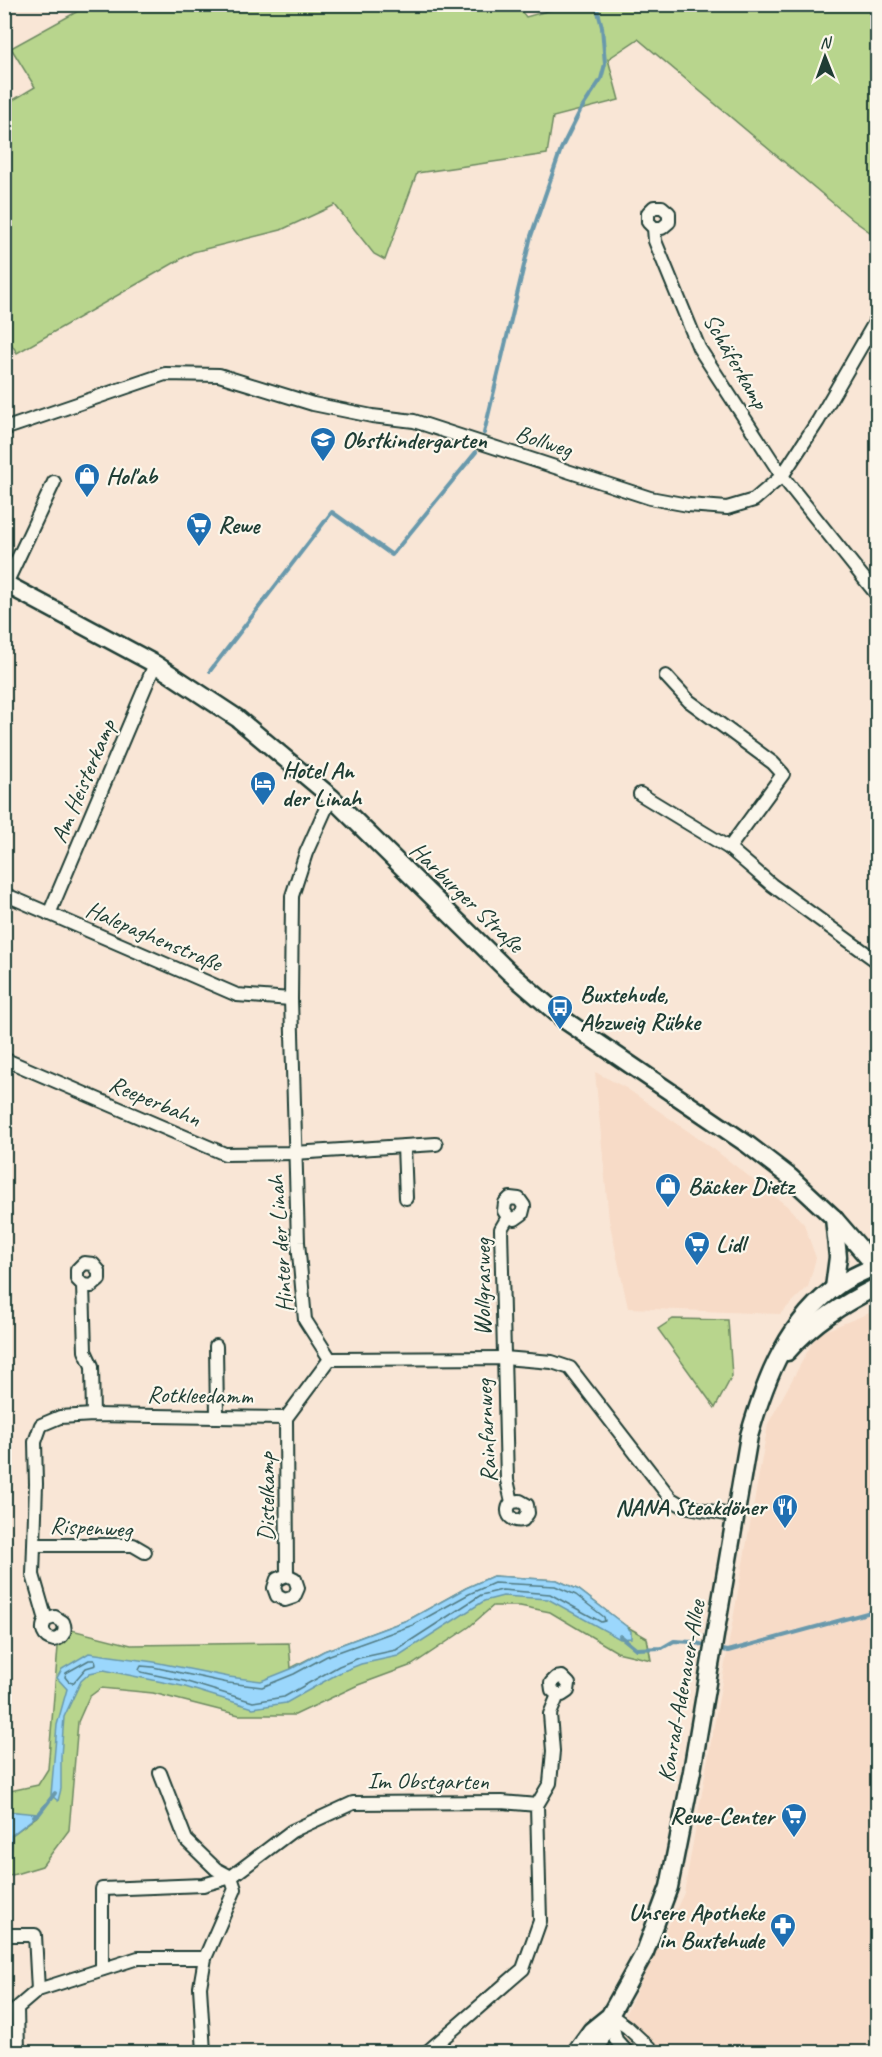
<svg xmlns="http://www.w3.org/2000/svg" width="882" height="2057" viewBox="0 0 882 2057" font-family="Caveat,sans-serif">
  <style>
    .built { fill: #f7dbc7 }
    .green { fill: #b8d58d; stroke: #6c8960; stroke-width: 1.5 }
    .water { fill: #9bd7fc; stroke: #6999ac; stroke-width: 1.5 }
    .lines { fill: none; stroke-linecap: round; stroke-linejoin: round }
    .shore { stroke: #517b84; stroke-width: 1.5 }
    .stream { stroke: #6999ac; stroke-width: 4 }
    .minor-casing { stroke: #1f3d34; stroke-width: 16 }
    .tertiary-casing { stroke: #1f3d34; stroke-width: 21 }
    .minor { stroke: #fbf7ec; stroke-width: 12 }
    .tertiary { stroke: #fbf7ec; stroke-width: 16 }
    .labels { text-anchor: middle; stroke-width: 4.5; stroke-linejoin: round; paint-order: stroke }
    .street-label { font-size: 24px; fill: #1f3d34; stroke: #fbf7ec }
    .poi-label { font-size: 24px; font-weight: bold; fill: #1f3d34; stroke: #fbf7ec; text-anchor: start }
  </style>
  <rect width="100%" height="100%" fill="#f9e6d6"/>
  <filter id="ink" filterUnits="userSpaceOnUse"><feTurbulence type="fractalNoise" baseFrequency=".0167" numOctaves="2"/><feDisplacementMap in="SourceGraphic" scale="12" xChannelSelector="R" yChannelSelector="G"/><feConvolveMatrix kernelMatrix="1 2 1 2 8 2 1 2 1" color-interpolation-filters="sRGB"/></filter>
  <g filter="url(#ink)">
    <g class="built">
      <path d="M595,1072L626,1088L715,1150L787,1206L804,1224L816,1258L808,1287L780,1314L628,1308L609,1220Z"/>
      <path d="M877,1310V2052H607L684,1893L768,1424L817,1334Z"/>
    </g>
    <g class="green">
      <path d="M516,5L526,17L572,4L877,5V237L853,220L638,39L608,59L619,100L553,117L547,154L417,173L385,260L374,254L335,205L281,230L193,252L17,353L5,334V105L35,87L11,48L89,5Z"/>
      <path d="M673,1319L728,1320L732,1376L715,1408L658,1329Z"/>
      <path d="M493,1576L557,1580L579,1590L626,1626L647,1638L651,1660L617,1652L550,1612L520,1606H493L469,1627L412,1665L358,1685L295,1715H239L153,1693L101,1688L89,1697L78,1722L69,1830L42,1866L9,1876L5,1875V1857L11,1856L12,1835L39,1815L5,1811V1792L38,1785L48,1769L58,1647L72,1630L131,1645L289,1643L291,1668L324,1651L410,1619L466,1588Z"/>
    </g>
    <g class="water">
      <path d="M493,1576L557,1580L579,1590L626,1626L631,1631V1638L620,1639L548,1599L503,1596L484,1601L398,1656L361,1664L341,1672L286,1703L253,1708L182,1686L104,1670L90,1673L81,1681L64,1717L61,1756V1789L58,1801L51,1795L57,1725L67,1689L57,1678L62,1669L89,1653L154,1662L229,1677L261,1681L291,1669L324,1651L410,1619L466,1588Z"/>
      <path d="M5,1811L39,1814L12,1835L11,1856L5,1857Z"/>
    </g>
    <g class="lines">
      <g class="shore">
        <path d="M494,1583L555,1586L576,1595L604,1617L605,1621L601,1622L550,1594L502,1590L481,1595L396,1650L359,1658L339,1666L284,1697L253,1702L184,1681L141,1672L139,1670L141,1666L153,1667L228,1683L262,1687L294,1674L327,1656L413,1625L469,1594Z"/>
        <path d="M89,1660H95L96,1665L86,1668L73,1683L69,1682L65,1677L66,1673Z"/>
      </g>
      <g class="stream">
        <path d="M484,433L531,236L561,149L580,111L601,79L605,64L602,27L596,4"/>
        <path d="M210,671L332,512L392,555L476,452"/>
        <path d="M620,1636L636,1649L662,1648L674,1641L692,1642L708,1646"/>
        <path d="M718,1649L728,1651L878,1610"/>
        <path d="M34,1816L39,1814L55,1793"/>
      </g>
      <defs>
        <g id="minor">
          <path d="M654,228L648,222V213L654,207H662L669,213V222L662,228H654L655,241L699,348L782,476L878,596"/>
          <path d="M4,429L165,374L219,375L313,404L372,416L414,421L650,498L688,505L727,508L754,500L782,476L818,421L878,317"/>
          <path d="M4,588L54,482"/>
          <path d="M666,676L689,701L773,763L783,774L729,848"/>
          <path d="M640,794L729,848L772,885L878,962"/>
          <path d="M331,797L306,853L292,896L291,999L298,1242L305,1320L330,1359L504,1358L552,1362L570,1368L671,1499L683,1506L736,1516"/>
          <path d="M4,894L237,995L291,999"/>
          <path d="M49,914L155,664"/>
          <path d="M4,1059L225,1154L294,1153L436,1144"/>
          <path d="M404,1146L406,1198"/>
          <path d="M508,1217L504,1211L505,1203L510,1198L519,1199L524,1206L522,1214L515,1219L508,1217L501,1229L507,1480L512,1502C503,1511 510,1523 523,1520L528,1513L527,1505L520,1501L512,1502"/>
          <path d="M83,1285L77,1279V1270L84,1263L93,1264L99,1271V1280L92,1286L83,1285L85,1351L92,1366L93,1415"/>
          <path d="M216,1346L217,1416"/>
          <path d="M286,1418L287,1575L277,1579L274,1588L277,1596L285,1600L294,1597L298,1588L295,1579L287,1575"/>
          <path d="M35,1545H133L145,1552"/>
          <path d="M46,1620L55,1617L63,1622C67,1631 63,1638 54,1640C43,1638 40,1629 46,1620L33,1575L36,1484L35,1442L41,1425L60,1417L93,1415L286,1418L330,1359"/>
          <path d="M537,1805L550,1783L553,1751L550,1714L558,1695H562L568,1691L569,1684L562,1677L556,1678L551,1683L552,1690L558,1695"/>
          <path d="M4,1935H35L38,1990"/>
          <path d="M102,1969V1889L203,1885L231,1877L216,1869L186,1840L160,1773"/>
          <path d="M610,2015L627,2027L654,2052"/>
          <path d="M610,2016L616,2040L627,2052"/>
          <path d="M18,2052L17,2008L38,1990L138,1958H205"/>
          <path d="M204,2052L200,1987L205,1958L235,1889L231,1877L292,1831L353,1803L502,1802L537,1805L540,1921L523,1969L427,2052"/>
        </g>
        <g id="tertiary">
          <path d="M4,583L155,664L237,718L331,797L509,972L566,1021L747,1144L790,1177L833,1217L878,1269"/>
          <path d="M834,1218L838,1257L834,1288"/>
          <path d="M787,1352C813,1322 843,1304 878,1286"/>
          <path d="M576,2052L591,2031L607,2018"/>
          <path d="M593,2052L598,2046L610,2015L645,1952L669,1887L692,1771L749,1436C766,1377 788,1320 840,1284C852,1276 865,1271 878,1265"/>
        </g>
      </defs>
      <use href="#minor" class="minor-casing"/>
      <use href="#tertiary" class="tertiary-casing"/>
      <use href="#minor" class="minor"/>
      <use href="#tertiary" class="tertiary"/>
    </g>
  </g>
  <defs>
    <symbol id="school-pin" viewBox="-11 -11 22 30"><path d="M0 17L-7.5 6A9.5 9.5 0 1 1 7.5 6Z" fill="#1f6fb2" stroke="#fbf7ec"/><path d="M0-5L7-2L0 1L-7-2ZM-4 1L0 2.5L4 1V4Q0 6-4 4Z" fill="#fff"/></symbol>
    <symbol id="shop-pin" viewBox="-11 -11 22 30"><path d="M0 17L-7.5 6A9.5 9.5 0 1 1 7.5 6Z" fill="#1f6fb2" stroke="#fbf7ec"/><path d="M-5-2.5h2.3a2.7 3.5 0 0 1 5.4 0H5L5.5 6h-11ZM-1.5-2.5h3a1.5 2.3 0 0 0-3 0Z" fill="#fff"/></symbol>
    <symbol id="supermarket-pin" viewBox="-11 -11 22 30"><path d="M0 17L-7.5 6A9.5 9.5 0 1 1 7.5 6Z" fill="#1f6fb2" stroke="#fbf7ec"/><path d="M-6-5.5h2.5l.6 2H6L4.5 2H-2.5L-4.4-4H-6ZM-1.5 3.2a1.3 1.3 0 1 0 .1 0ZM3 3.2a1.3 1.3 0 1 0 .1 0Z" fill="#fff"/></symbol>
    <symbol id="hotel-pin" viewBox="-11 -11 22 30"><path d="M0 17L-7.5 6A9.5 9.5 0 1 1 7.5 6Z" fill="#1f6fb2" stroke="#fbf7ec"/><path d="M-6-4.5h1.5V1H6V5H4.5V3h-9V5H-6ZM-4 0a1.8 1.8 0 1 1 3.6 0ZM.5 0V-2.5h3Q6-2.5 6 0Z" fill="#fff"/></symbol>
    <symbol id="bus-pin" viewBox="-11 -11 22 30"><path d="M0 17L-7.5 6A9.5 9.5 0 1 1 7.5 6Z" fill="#1f6fb2" stroke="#fbf7ec"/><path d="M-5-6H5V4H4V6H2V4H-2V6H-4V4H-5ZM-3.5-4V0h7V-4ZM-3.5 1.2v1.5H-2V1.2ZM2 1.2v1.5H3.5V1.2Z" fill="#fff"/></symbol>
    <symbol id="restaurant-pin" viewBox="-11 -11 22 30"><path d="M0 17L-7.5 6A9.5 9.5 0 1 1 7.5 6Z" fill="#1f6fb2" stroke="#fbf7ec"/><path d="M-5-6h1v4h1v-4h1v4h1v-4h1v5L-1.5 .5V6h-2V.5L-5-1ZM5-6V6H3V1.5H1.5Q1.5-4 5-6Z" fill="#fff"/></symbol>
    <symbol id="pharmacy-pin" viewBox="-11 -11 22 30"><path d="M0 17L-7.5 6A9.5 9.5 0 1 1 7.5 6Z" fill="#1f6fb2" stroke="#fbf7ec"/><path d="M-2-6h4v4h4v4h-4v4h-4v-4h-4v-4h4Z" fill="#fff"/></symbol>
  </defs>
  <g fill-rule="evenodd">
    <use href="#school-pin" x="308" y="425" width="30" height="40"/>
    <use href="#shop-pin" x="72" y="461" width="30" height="40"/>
    <use href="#supermarket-pin" x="184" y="510" width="30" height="40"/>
    <use href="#hotel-pin" x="248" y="769" width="30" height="40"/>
    <use href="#bus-pin" x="545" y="993" width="30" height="40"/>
    <use href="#shop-pin" x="653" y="1171" width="30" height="40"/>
    <use href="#supermarket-pin" x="682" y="1229" width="30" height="40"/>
    <use href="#restaurant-pin" x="770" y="1492" width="30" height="40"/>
    <use href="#supermarket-pin" x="779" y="1801" width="30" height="40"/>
    <use href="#pharmacy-pin" x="768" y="1911" width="30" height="40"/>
  </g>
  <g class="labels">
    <g class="street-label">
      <text transform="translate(736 361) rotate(60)" y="8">Schäferkamp</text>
      <text transform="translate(544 441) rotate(18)" y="8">Bollweg</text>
      <text transform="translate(83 781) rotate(-67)" y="8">Am Heisterkamp</text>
      <text transform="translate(467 897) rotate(44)" y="8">Harburger Straße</text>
      <text transform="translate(154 936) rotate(23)" y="8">Halepaghenstraße</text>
      <text transform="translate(155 1101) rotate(23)" y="8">Reeperbahn</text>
      <text transform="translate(280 1244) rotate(-94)" y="8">Hinter der Linah</text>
      <text transform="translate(482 1287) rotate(-90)" y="8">Wollgrasweg</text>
      <text transform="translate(200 1395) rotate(1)" y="8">Rotkleedamm</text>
      <text transform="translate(486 1431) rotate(-93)" y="8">Rainfarnweg</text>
      <text transform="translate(266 1497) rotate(-90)" y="8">Distelkamp</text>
      <text transform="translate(91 1527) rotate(3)" y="8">Rispenweg</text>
      <text transform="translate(681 1691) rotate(-80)" y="8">Konrad-Adenauer-Allee</text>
      <text x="428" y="1789">Im Obstgarten</text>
    </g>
    <g class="poi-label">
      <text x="342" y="448">Obstkindergarten</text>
      <text x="106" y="484">Hol'ab</text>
      <text x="218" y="533">Rewe</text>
      <text x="282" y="778">Hotel An<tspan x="282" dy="28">der Linah</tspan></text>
      <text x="580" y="1002">Buxtehude,<tspan x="580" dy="28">Abzweig Rübke</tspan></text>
      <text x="688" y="1194">Bäcker Dietz</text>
      <text x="716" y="1252">Lidl</text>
      <text x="766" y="1515" text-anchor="end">NANA Steakdöner</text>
      <text x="774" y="1824" text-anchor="end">Rewe-Center</text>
      <text x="764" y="1920" text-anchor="end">Unsere Apotheke<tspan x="764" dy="28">in Buxtehude</tspan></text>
    </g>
  </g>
  <rect width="882" height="2057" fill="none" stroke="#fbf7ec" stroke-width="24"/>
  <rect x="12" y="12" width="858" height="2033" fill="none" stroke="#1f3d34" stroke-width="2" filter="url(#ink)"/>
  <g transform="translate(825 57) rotate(359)" stroke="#fbf7ec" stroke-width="4.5" paint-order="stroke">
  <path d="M0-4.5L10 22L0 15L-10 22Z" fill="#1f3d34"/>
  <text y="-9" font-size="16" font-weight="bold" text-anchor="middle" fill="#1f3d34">N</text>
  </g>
</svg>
